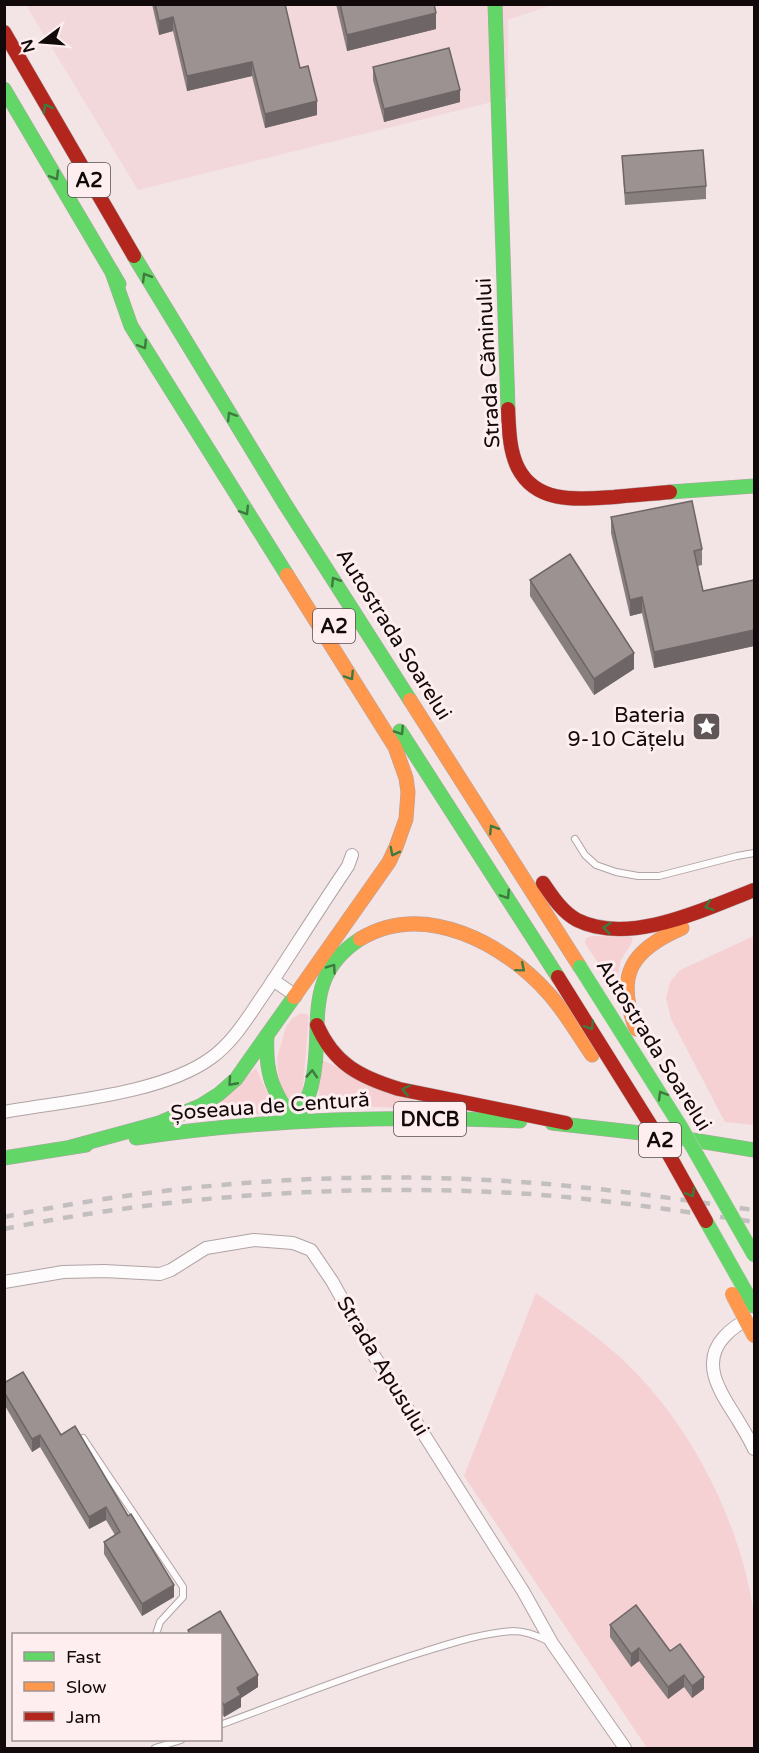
<svg xmlns="http://www.w3.org/2000/svg" width="759" height="1753" viewBox="0 0 759 1753" font-family="'Varela Round',sans-serif">
  <style>
    .built { fill: #f2d8db }
    .green { fill: #f5d1d4 }
    .lines { fill: none; stroke-linecap: round; stroke-linejoin: round }
    .lane-casing { stroke: #b0a4a5; stroke-width: 8 }
    .street-casing { stroke: #b0a4a5; stroke-width: 14 }
    .fast-casing { stroke: #b0a4a5; stroke-width: 15 }
    .slow-casing { stroke: #b0a4a5; stroke-width: 15 }
    .jam-casing { stroke: #b0a4a5; stroke-width: 15 }
    .lane { stroke: #fdfbfb; stroke-width: 6 }
    .street { stroke: #fdfbfb; stroke-width: 12 }
    .fast { stroke: #63d668; stroke-width: 14 }
    .slow { stroke: #ff974d; stroke-width: 14 }
    .jam { stroke: #b3261e; stroke-width: 14 }
    .rail { stroke: #c3bfc0; stroke-width: 4.5; stroke-dasharray: 10 10; stroke-linecap: butt }
    .fast-bridge-casing { stroke: #cbc4c4; stroke-width: 15; stroke-linecap: butt }
    .slow-bridge-casing { stroke: #cbc4c4; stroke-width: 15; stroke-linecap: butt }
    .jam-bridge-casing { stroke: #cbc4c4; stroke-width: 15; stroke-linecap: butt }
    .fast-bridge { stroke: #63d668; stroke-width: 14 }
    .slow-bridge { stroke: #ff974d; stroke-width: 14 }
    .jam-bridge { stroke: #b3261e; stroke-width: 14 }
    .wall { fill: #877e7e }
    .shaded-wall { fill: #6e6666 }
    .building { fill: #9d9292; stroke: #6e6666; stroke-width: 1.5 }
    .oneway { stroke: #3e7a3e }
    .labels { text-anchor: middle; stroke-width: 6; stroke-linejoin: round; paint-order: stroke }
    .shield { fill: #feeeef; stroke: #584e4f; stroke-width: 1.5 }
    .shield-label { font-size: 20px; font-weight: bold; fill: #11090a }
    .street-label { font-size: 21px; fill: #11090a; stroke: #feeeef }
    .poi-label { font-size: 21px; fill: #11090a; stroke: #feeeef; text-anchor: end }
  </style>
  <rect width="100%" height="100%" fill="#f3e4e5"/>
  <path class="built" d="M26,5H552L508,20V98L138,190Z"/>
  <g class="green">
    <path d="M592,936L633,937L631,944L621,960L615,989L585,943L586,938Z"/>
    <path d="M754,936V1125L725,1122L671,1019L666,998L670,982L680,970Z"/>
    <path d="M300,1013L309,1015L302,1099L290,1103L279,1088L277,1058L286,1027L291,1020Z"/>
    <path d="M322,1060L425,1105L421,1108L322,1106L319,1103V1064Z"/>
    <path d="M256,1068L274,1107L271,1113L215,1118L211,1110Z"/>
    <path d="M536,1293C562,1312 589,1330 613,1351C687,1415 741,1520 754,1616C756,1631 754,1647 754,1662C754,1691 754,1720 754,1748H647L464,1476Z"/>
  </g>
  <g class="lines">
    <defs>
      <g id="lane">
        <path d="M575,839L585,855L596,865L616,872L638,876H659L737,856L754,853"/>
        <path d="M83,1438L183,1587V1597L160,1622L156,1634"/>
        <path d="M220,1725C288,1700 355,1673 423,1652C452,1643 482,1633 513,1631C525,1631 536,1635 548,1641"/>
        <path d="M155,1748L181,1740"/>
      </g>
      <g id="street">
        <path d="M273,980L296,996"/>
        <path d="M4,1112C65,1101 162,1094 211,1058C235,1041 251,1012 268,988C295,947 321,906 348,866L352,855"/>
        <path d="M4,1282L63,1272L104,1271L160,1274L171,1270L206,1248L254,1240L293,1243L311,1250L332,1281L373,1354L523,1591L552,1643L625,1748"/>
        <path d="M750,1319C739,1323 732,1328 724,1337C700,1363 720,1392 736,1417C742,1427 749,1438 754,1449"/>
      </g>
      <g id="fast">
        <path d="M495,4L508,409"/>
        <path d="M4,89L119,284"/>
        <path d="M134,256L285,504L410,700"/>
        <path d="M112,272L131,326L287,575"/>
        <path d="M670,492L754,486"/>
        <path d="M400,731L558,977"/>
        <path d="M267,1035C265,1073 272,1091 294,1121C301,1110 308,1100 311,1088C326,1030 299,979 360,939"/>
        <path d="M552,1123L668,1136L754,1150"/>
        <path d="M136,1138C264,1119 391,1115 520,1121"/>
        <path d="M71,1147L159,1123L200,1106L219,1094L236,1079L294,997"/>
        <path d="M4,1158L86,1145"/>
      </g>
      <g id="slow">
        <path d="M287,575L395,747L406,778L408,792L406,819L396,847L389,862L294,997"/>
        <path d="M410,700L580,967"/>
        <path d="M360,939C425,900 505,944 549,994C566,1013 578,1035 592,1055"/>
        <path d="M636,1029C615,975 631,950 682,928"/>
      </g>
      <g id="jam">
        <path d="M4,32L134,256"/>
        <path d="M508,409C509,428 509,450 518,468C537,505 580,499 614,497C633,495 651,494 670,492"/>
        <path d="M543,883C552,896 562,912 577,920C629,946 705,909 754,890"/>
        <path d="M317,1025C334,1064 360,1077 399,1089L566,1123"/>
      </g>
    </defs>
    <use href="#lane" class="lane-casing"/>
    <use href="#street" class="street-casing"/>
    <use href="#fast" class="fast-casing"/>
    <use href="#slow" class="slow-casing"/>
    <use href="#jam" class="jam-casing"/>
    <use href="#lane" class="lane"/>
    <use href="#street" class="street"/>
    <use href="#fast" class="fast"/>
    <use href="#slow" class="slow"/>
    <use href="#jam" class="jam"/>
    <g class="rail">
      <path d="M4,1217C173,1182 348,1170 520,1182C599,1187 677,1199 754,1210"/>
      <path d="M4,1229C172,1195 344,1184 515,1193C595,1198 675,1210 754,1222"/>
    </g>
    <defs>
      <g id="fast-bridge">
        <path d="M580,967L681,1127L754,1255"/>
        <path d="M706,1221L754,1306"/>
      </g>
      <path id="slow-bridge" d="M732,1294L754,1336"/>
      <path id="jam-bridge" d="M558,977L668,1153L706,1221"/>
    </defs>
    <use href="#fast-bridge" class="fast-bridge-casing"/>
    <use href="#slow-bridge" class="slow-bridge-casing"/>
    <use href="#jam-bridge" class="jam-bridge-casing"/>
    <use href="#fast-bridge" class="fast-bridge"/>
    <use href="#slow-bridge" class="slow-bridge"/>
    <use href="#jam-bridge" class="jam-bridge"/>
  </g>
  <g class="wall">
    <path d="M152,4H285L300,68L317,115L265,128L252,76L187,91L173,31L159,35Z"/>
    <path d="M336,4H434L436,29L347,51Z"/>
    <path d="M373,67L460,102L384,122L373,80Z"/>
    <path d="M622,156L706,186V199L625,205Z"/>
    <path d="M611,517L702,549V565L698,566L703,591L754,580V646L654,668L642,613L630,616L611,533Z"/>
    <path d="M530,580L634,669L594,695L530,596Z"/>
    <path d="M4,1383L61,1435L174,1597L142,1616L104,1554V1542L115,1535L106,1520L89,1529L40,1447L32,1452L4,1404Z"/>
    <path d="M220,1611L258,1675V1687L241,1698V1707L224,1717L220,1711V1635H188V1630Z"/>
    <path d="M610,1625L670,1651L704,1689L692,1698L684,1687L668,1699L639,1661L631,1667L610,1637Z"/>
  </g>
  <g class="shaded-wall">
    <path d="M436,13V29L347,51V35Z"/>
    <path d="M173,17V31L159,35V21Z"/>
    <path d="M252,62V76L187,91V76Z"/>
    <path d="M460,90V102L384,122V109Z"/>
    <path d="M317,101V115L265,128V114Z"/>
    <path d="M642,597V613L630,616V600Z"/>
    <path d="M754,630V646L654,668V652Z"/>
    <path d="M634,653V669L594,695V679Z"/>
    <path d="M40,1435V1447L32,1452V1439Z"/>
    <path d="M106,1507V1520L89,1529V1517Z"/>
    <path d="M174,1585V1597L142,1616V1604Z"/>
    <path d="M639,1648V1661L631,1667V1654Z"/>
    <path d="M258,1675V1687L241,1698V1707L224,1717V1705L237,1688Z"/>
    <path d="M684,1675V1687L668,1699V1687Z"/>
    <path d="M704,1677V1689L692,1698V1686Z"/>
  </g>
  <g class="building">
    <path d="M155,4H285L300,68L308,66L317,101L265,114L252,62L187,76L173,17L159,21Z"/>
    <path d="M340,4H434L436,13L347,35Z"/>
    <path d="M449,48L460,90L384,109L373,67Z"/>
    <path d="M703,150L706,186L625,193L622,156Z"/>
    <path d="M692,501L702,549L694,551L703,591L754,580V630L654,652L642,597L630,600L611,517Z"/>
    <path d="M570,554L634,653L594,679L530,580Z"/>
    <path d="M23,1372L61,1435L75,1426L128,1516L131,1514L174,1585L142,1604L104,1542L120,1532L106,1507L89,1517L40,1435L32,1439L4,1392V1383Z"/>
    <path d="M636,1605L670,1651L680,1644L704,1677L692,1686L684,1675L668,1687L639,1648L631,1654L610,1625Z"/>
    <path d="M220,1611L258,1675L237,1688L241,1695L224,1705L220,1699V1635H190L188,1630Z"/>
  </g>
  <defs><path id="oneway-chevron" d="M-2-3.5L2.5 0L-2 3.5" fill="none" stroke-width="1.6" stroke-linecap="round" stroke-linejoin="round" transform="scale(1.5)"/></defs>
  <g class="oneway">
    <use href="#oneway-chevron" transform="translate(47 108) rotate(-119)"/>
    <use href="#oneway-chevron" transform="translate(55 176) rotate(59)"/>
    <use href="#oneway-chevron" transform="translate(146 277) rotate(-121)"/>
    <use href="#oneway-chevron" transform="translate(143 345) rotate(58)"/>
    <use href="#oneway-chevron" transform="translate(231 416) rotate(-122)"/>
    <use href="#oneway-chevron" transform="translate(245 511) rotate(58)"/>
    <use href="#oneway-chevron" transform="translate(335 581) rotate(-122)"/>
    <use href="#oneway-chevron" transform="translate(350 676) rotate(57)"/>
    <use href="#oneway-chevron" transform="translate(400 731) rotate(57)"/>
    <use href="#oneway-chevron" transform="translate(493 829) rotate(-122)"/>
    <use href="#oneway-chevron" transform="translate(394 852) rotate(117)"/>
    <use href="#oneway-chevron" transform="translate(506 895) rotate(57)"/>
    <use href="#oneway-chevron" transform="translate(709 906) rotate(161)"/>
    <use href="#oneway-chevron" transform="translate(607 928) rotate(-174)"/>
    <use href="#oneway-chevron" transform="translate(332 968) rotate(-55)"/>
    <use href="#oneway-chevron" transform="translate(521 968) rotate(40)"/>
    <use href="#oneway-chevron" transform="translate(590 1026) rotate(58)"/>
    <use href="#oneway-chevron" transform="translate(312 1074) rotate(-86)"/>
    <use href="#oneway-chevron" transform="translate(232 1082) rotate(132)"/>
    <use href="#oneway-chevron" transform="translate(406 1090) rotate(-168)"/>
    <use href="#oneway-chevron" transform="translate(662 1095) rotate(-121)"/>
    <use href="#oneway-chevron" transform="translate(691 1193) rotate(60)"/>
  </g>
  <defs>
    <symbol id="sight-square" viewBox="-11 -11 22 22"><rect x="-9" y="-9" width="18" height="18" rx="4" fill="#605657" stroke="#feeeef"/><path d="M0-6L1.8-2.2L6-1.7L2.9 1.2L3.7 5.4L0 3.3L-3.7 5.4L-2.9 1.2L-6-1.7L-1.8-2.2Z" fill="#fff"/></symbol>
  </defs>
  <g fill-rule="evenodd">
    <use href="#sight-square" x="690" y="710" width="33" height="33"/>
  </g>
  <g class="labels">
    <g class="shield">
      <rect x="68" y="163" width="42" height="34" rx="4.5"/>
      <rect x="313" y="609" width="42" height="34" rx="4.5"/>
      <rect x="394" y="1102" width="72" height="34" rx="4.5"/>
      <rect x="639" y="1123" width="42" height="34" rx="4.5"/>
    </g>
    <g class="shield-label">
      <text x="89" y="187">A2</text>
      <text x="334" y="633">A2</text>
      <text x="430" y="1126">DNCB</text>
      <text x="660" y="1147">A2</text>
    </g>
    <g class="street-label">
      <text transform="translate(488 363) rotate(-93)" y="7">Strada Căminului</text>
      <text transform="translate(394 634) rotate(58)" y="7">Autostrada Soarelui</text>
      <text transform="translate(654 1045) rotate(58)" y="7">Autostrada Soarelui</text>
      <text transform="translate(270 1106) rotate(-4)" y="7">Șoseaua de Centură</text>
      <text transform="translate(383 1366) rotate(59)" y="7">Strada Apusului</text>
    </g>
    <g class="poi-label">
      <text x="685" y="722">Bateria<tspan x="685" dy="24">9-10 Cățelu</tspan></text>
    </g>
  </g>
  <rect width="759" height="1753" fill="none" stroke="#11090a" stroke-width="12"/>
  <rect x="12" y="1633" width="210" height="108" fill="#feeeef" stroke="#9f9293" stroke-width="1.5"/>
  <rect x="24" y="1652" width="30" height="9" fill="#63d668" stroke="#9f9293" stroke-width="1.5"/>
  <text x="66" y="1663" font-size="18" fill="#11090a">Fast</text>
  <rect x="24" y="1682" width="30" height="9" fill="#ff974d" stroke="#9f9293" stroke-width="1.5"/>
  <text x="66" y="1693" font-size="18" fill="#11090a">Slow</text>
  <rect x="24" y="1712" width="30" height="9" fill="#b3261e" stroke="#9f9293" stroke-width="1.5"/>
  <text x="66" y="1723" font-size="18" fill="#11090a">Jam</text>
  <g transform="translate(42 42) rotate(254)" stroke="#feeeef" stroke-width="4.5" paint-order="stroke">
  <path d="M0-4.5L10 22L0 15L-10 22Z" fill="#11090a"/>
  <text y="-9" font-size="16" font-weight="bold" text-anchor="middle" fill="#11090a">N</text>
  </g>
</svg>
